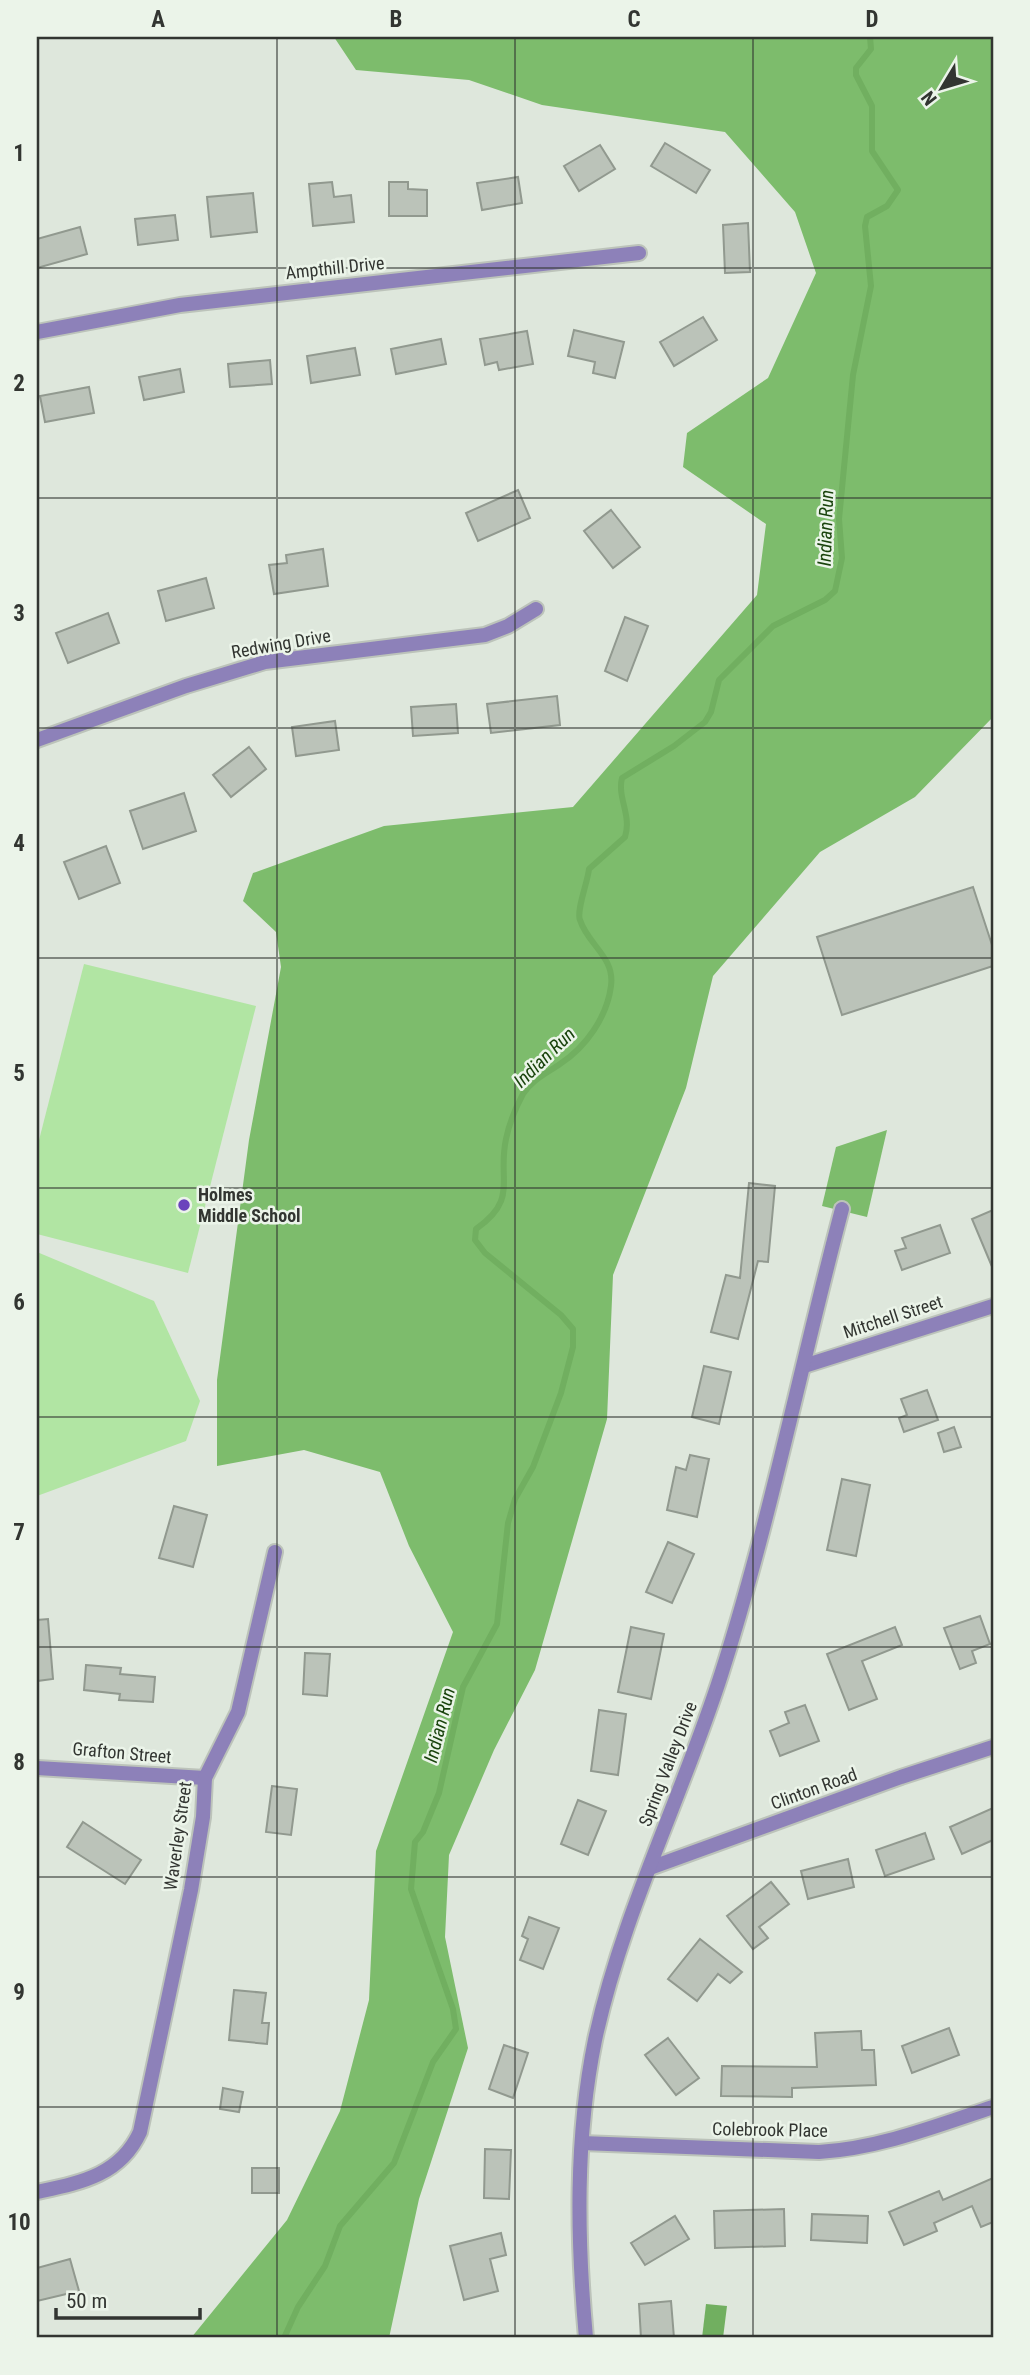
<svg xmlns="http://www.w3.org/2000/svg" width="1030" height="2375" viewBox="0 0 1030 2375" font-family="'Roboto Condensed',sans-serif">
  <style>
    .green { fill: #b1e5a3 }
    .forest { fill: #7dbc6c }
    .water { fill: #71af60 }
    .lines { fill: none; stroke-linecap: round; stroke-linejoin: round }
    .stream { stroke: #71af60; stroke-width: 6 }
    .building { fill: #bbc3b9; stroke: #91998f; stroke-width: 2 }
    .street-casing { stroke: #bcc3ba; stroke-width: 18 }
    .street { stroke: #8d81b9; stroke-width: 14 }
    .grid { fill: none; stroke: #323531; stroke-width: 2; stroke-opacity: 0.55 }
    .poi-dot { fill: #6a44bc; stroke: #ebf4e9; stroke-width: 2.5 }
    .labels { text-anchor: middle; stroke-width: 5; stroke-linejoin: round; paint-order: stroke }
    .street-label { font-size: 18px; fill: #323531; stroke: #ebf4e9 }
    .poi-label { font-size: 18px; font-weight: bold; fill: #323531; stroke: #ebf4e9; text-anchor: start }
    .water-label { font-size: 19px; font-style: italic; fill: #19430c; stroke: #ebf4e9 }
    .neatline { fill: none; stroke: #323531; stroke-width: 2.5 }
    .grid-label { font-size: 23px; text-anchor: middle; font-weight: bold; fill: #323531 }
  </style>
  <rect width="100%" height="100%" fill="#dee7dc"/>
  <g class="green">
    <path d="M84,964L256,1006L188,1273L37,1234V1148Z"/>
    <path d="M37,1252L154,1301L200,1401L186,1441L37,1496Z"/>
  </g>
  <g class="forest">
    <path d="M334,37H993V717L915,797L820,852L713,976L686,1088L613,1275L607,1419L535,1670L494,1750L449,1855L445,1937L468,2048L419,2199L389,2338H191L287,2220L340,2111L369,2000L376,1851L453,1632L409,1546L380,1472L304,1450L217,1466V1380L249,1140L281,967L276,932L243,901L253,873L384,826L573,807L757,595L766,524L683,467L687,433L768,378L816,273L795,212L725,132L542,105L469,80L356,70Z"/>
    <path d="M887,1130L867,1217L822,1206L836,1147Z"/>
  </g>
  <path class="water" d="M706,2304L727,2306L723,2338H702Z"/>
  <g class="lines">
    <path class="stream" d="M284,2338L298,2307L325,2266L340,2226L394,2163L433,2062L456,2029L453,2009L411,1889L415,1842L423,1832L439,1793L463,1687L497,1624L508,1523L515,1499L533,1467L561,1393L573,1347V1329L561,1315L485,1253L475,1240L476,1229C519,1199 497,1180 506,1139C509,1124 516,1107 523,1094C532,1080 547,1073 560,1064C586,1047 607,1017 611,986C615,957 588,945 580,920C576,911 588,881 589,869L625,837C632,815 617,798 622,778L674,746L705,722L711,712L719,680L773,626L825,600L835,591L842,558L839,519L853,375L871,286L865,226L867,217L887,206L898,190L872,151V106L856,75V68L871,49L870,37"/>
  </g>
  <g class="building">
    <path d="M665,143L710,170L696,193L651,166Z"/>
    <path d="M600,145L615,169L579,191L564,166Z"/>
    <path d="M518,177L522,203L482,210L477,183Z"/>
    <path d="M332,182L334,197L351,195L354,222L313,226L309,184Z"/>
    <path d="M389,182H408V189L427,190V216H389Z"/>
    <path d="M253,193L257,232L211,237L207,197Z"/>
    <path d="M175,215L178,240L138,245L135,219Z"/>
    <path d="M748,223L750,272L725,273L723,225Z"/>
    <path d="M80,227L87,254L37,268V239Z"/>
    <path d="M703,317L717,340L674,366L660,342Z"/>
    <path d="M574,330L624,342L615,378L593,373L595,362L568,356Z"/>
    <path d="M527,331L533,364L499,370L497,362L485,365L480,339Z"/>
    <path d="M441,339L446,364L396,374L391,349Z"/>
    <path d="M355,348L360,375L311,383L307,356Z"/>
    <path d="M270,360L272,384L230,387L228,364Z"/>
    <path d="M180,369L184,392L144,400L139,377Z"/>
    <path d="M89,387L94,413L45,422L40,396Z"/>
    <path d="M518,490L530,518L478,541L466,513Z"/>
    <path d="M611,510L640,547L613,568L584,531Z"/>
    <path d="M323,549L328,586L274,594L269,565L287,563L286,555Z"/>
    <path d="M206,578L214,608L166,621L158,591Z"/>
    <path d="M108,613L119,643L68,663L56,633Z"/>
    <path d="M625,617L648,626L627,681L605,671Z"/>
    <path d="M557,696L560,725L491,733L487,704Z"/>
    <path d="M456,704L458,733L413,736L411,707Z"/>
    <path d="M335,721L339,750L296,756L292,727Z"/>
    <path d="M249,747L266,769L231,797L213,775Z"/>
    <path d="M184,793L196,831L143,849L130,811Z"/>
    <path d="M106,846L120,883L79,899L64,862Z"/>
    <path d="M973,887L993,948V966L842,1015L817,937Z"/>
    <path d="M749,1183L775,1186L768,1262L758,1261L738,1339L711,1332L726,1275L740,1278Z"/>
    <path d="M993,1210V1269L972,1219Z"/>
    <path d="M940,1225L950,1253L902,1270L895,1251L906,1248L902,1238Z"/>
    <path d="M704,1366L731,1372L719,1424L692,1417Z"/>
    <path d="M927,1390L938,1420L904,1432L899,1418L907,1415L901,1399Z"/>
    <path d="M954,1427L961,1447L944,1452L938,1433Z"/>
    <path d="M690,1455L709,1459L697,1517L667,1510L676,1467L686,1470Z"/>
    <path d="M842,1479L870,1485L856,1556L827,1550Z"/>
    <path d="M174,1506L207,1515L193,1567L159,1558Z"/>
    <path d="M668,1542L694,1554L672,1603L646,1592Z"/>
    <path d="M980,1616L990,1644L972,1651L976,1663L960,1669L944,1628Z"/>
    <path d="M48,1619L53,1679L37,1681V1620Z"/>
    <path d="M631,1627L664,1634L651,1699L618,1692Z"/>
    <path d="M895,1627L902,1645L862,1661L877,1699L849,1710L827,1654Z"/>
    <path d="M305,1653L330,1654L327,1696L303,1694Z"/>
    <path d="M86,1665L121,1668L120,1674L155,1677L153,1702L119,1700L120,1694L84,1690Z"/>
    <path d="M805,1705L819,1741L780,1756L770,1731L789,1723L785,1712Z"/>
    <path d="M599,1710L626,1714L618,1775L591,1771Z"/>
    <path d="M272,1786L297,1789L291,1835L266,1832Z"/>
    <path d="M578,1800L606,1811L588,1855L561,1844Z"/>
    <path d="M993,1808V1840L962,1854L950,1827Z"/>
    <path d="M83,1822L141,1860L125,1884L67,1847Z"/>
    <path d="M925,1833L934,1859L885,1876L876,1850Z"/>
    <path d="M848,1859L854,1887L808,1899L801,1871Z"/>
    <path d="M771,1882L789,1904L759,1927L768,1938L753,1949L727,1916Z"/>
    <path d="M529,1917L559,1928L543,1969L520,1960L528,1939L522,1936Z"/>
    <path d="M700,1939L742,1972L730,1983L718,1974L697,2001L668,1979Z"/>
    <path d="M234,1990L266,1993L262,2023H269L267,2044L229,2040Z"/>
    <path d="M949,2028L959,2055L912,2073L902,2046Z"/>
    <path d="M861,2031L862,2050H874L876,2085L792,2088V2097L721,2096L722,2066L817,2067L815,2033Z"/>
    <path d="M668,2038L699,2078L676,2095L645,2055Z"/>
    <path d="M504,2045L528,2053L513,2098L489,2089Z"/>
    <path d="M223,2088L243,2092L239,2112L220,2109Z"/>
    <path d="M485,2149L511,2150L509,2199L484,2198Z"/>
    <rect x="252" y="2168" width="27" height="25"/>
    <path d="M993,2178V2222L981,2227L972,2206L934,2223L937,2231L904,2245L889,2212L939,2191L943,2200Z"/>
    <path d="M784,2209L785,2246L715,2248L714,2211Z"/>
    <path d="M812,2214L868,2216L867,2243L811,2240Z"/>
    <path d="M675,2216L689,2239L645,2265L631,2243Z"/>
    <path d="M501,2233L506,2255L490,2259L498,2291L464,2300L450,2246Z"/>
    <path d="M70,2259L79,2291L37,2301V2268Z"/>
    <path d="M671,2301L674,2338H641L639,2304Z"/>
  </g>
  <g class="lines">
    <defs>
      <g id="street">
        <path d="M37,332L180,305L639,253"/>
        <path d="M37,740L186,686L265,662L485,635L508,626L536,609"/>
        <path d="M804,1366L993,1306"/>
        <path d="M37,1768L205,1778"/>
        <path d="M650,1868L901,1777L993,1747"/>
        <path d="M582,2143L819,2152C880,2148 936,2126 993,2107"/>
        <path d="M37,2192C79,2183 120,2176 140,2132L191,1890L203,1817L205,1778L238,1712L275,1552"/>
        <path d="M586,2338C577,2239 575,2138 595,2040C622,1914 682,1797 721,1675C770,1522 801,1364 842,1209"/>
      </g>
    </defs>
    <use href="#street" class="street-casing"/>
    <use href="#street" class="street"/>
  </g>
  <path class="grid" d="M277,37V2338M515,37V2338M753,37V2338M37,268H993M37,498H993M37,728H993M37,958H993M37,1188H993M37,1417H993M37,1647H993M37,1877H993M37,2107H993"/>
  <circle class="poi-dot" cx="184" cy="1205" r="7"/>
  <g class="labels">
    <g class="street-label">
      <text transform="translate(335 268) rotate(-6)" y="6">Ampthill Drive</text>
      <text transform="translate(281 644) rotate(-10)" y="6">Redwing Drive</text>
      <text transform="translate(893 1317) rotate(-18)" y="6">Mitchell Street</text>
      <text transform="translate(122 1753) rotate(5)" y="6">Grafton Street</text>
      <text transform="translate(668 1764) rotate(-69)" y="6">Spring Valley Drive</text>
      <text transform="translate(814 1789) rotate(-20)" y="6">Clinton Road</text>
      <text transform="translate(178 1836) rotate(-82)" y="6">Waverley Street</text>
      <text transform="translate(770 2130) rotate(1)" y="6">Colebrook Place</text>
    </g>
    <g class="poi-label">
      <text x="198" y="1201">Holmes<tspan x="198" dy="21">Middle School</tspan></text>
    </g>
    <g class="water-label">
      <text transform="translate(825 528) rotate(-88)" y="7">Indian Run</text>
      <text transform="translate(544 1057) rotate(-44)" y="7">Indian Run</text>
      <text transform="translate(439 1725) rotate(-76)" y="7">Indian Run</text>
    </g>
  </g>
  <rect width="1030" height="2375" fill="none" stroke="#ebf4e9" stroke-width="77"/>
  <g transform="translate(942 88) rotate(232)" stroke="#ebf4e9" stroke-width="5" paint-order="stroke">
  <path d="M0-5L12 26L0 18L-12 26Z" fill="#323531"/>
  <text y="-10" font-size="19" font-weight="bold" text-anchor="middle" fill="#323531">N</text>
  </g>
  <path d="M56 2308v10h144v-10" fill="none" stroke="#323531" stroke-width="3.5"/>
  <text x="66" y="2308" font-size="21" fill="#323531" stroke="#ebf4e9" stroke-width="5" paint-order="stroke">50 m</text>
  <rect x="38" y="38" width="954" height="2298" class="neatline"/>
  <g class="grid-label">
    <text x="158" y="27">A</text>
    <text x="396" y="27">B</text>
    <text x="634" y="27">C</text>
    <text x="872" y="27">D</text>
    <text x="19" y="161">1</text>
    <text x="19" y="391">2</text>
    <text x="19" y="621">3</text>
    <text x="19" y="851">4</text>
    <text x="19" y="1081">5</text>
    <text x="19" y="1310">6</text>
    <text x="19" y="1540">7</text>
    <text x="19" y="1770">8</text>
    <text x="19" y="2000">9</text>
    <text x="19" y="2230">10</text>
  </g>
</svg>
